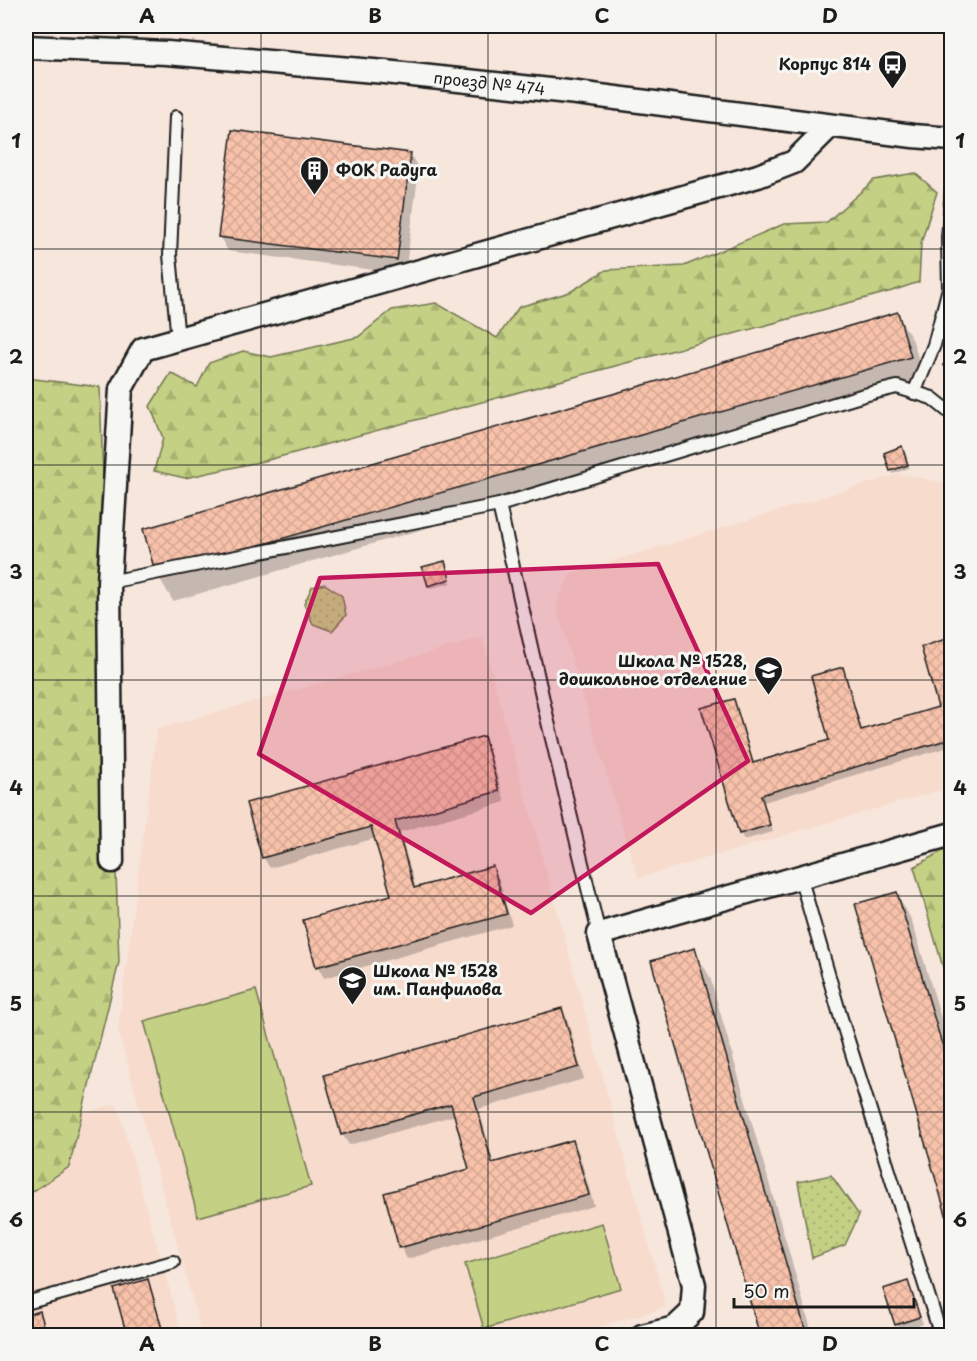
<svg xmlns="http://www.w3.org/2000/svg" width="977" height="1361" viewBox="0 0 977 1361" font-family="'Playpen Sans',sans-serif">
  <style>
    .built { fill: #f7dbcd }
    .grass { fill: url(#grass-dots); stroke: #707650; stroke-width: 1.5 }
    .forest { fill: url(#forest-firs); stroke: #707650; stroke-width: 1.5 }
    .pitch { fill: #c4d084; stroke: #707650; stroke-width: 1.5 }
    .shadow { fill: #0003 }
    .building { fill: url(#building-cross-hatch); stroke: #1c1c1c; stroke-width: 1.5 }
    .lines { fill: none; stroke-linecap: round; stroke-linejoin: round }
    .service-casing { stroke: #1c1c1c; stroke-width: 16 }
    .minor-casing { stroke: #1c1c1c; stroke-width: 27 }
    .service { stroke: #f6f6f2; stroke-width: 12 }
    .minor { stroke: #f6f6f2; stroke-width: 22 }
    .marked { fill: #c2185b; fill-opacity: 0.2; stroke: #c2185b; stroke-width: 4.5; stroke-linejoin: round }
    .grid { fill: none; stroke: #1c1c1c; stroke-width: 1.5; stroke-opacity: 0.55 }
    .labels { text-anchor: middle; stroke-width: 6; stroke-linejoin: round; paint-order: stroke }
    .poi-label { font-size: 16px; font-weight: bold; fill: #1c1c1c; stroke: #f6f6f2; text-anchor: end }
    .street-label { font-size: 16px; fill: #1c1c1c; stroke: #f6f6f2 }
    .neatline { fill: none; stroke: #1c1c1c; stroke-width: 2 }
    .grid-label { font-size: 20px; text-anchor: middle; font-weight: bold; fill: #1c1c1c }
  </style>
  <defs>
    <pattern id="grass-dots" width="8" height="8" patternUnits="userSpaceOnUse" patternTransform="scale(1.5)"><rect width="8" height="8" fill="#c4d084"/><path d="M2 2h.1M6 6h.1" fill="none" stroke="#a8b271" stroke-width="1.8" stroke-linecap="round"/></pattern>
    <pattern id="forest-firs" width="22" height="20" patternUnits="userSpaceOnUse" patternTransform="scale(1.5)"><rect width="22" height="20" fill="#c4d084"/><path d="M5 1l3.5 6h-7zM16 11l3.5 6h-7z" fill="#a8b271"/></pattern>
    <pattern id="building-cross-hatch" width="8" height="8" patternUnits="userSpaceOnUse" patternTransform="scale(1.5)"><rect width="8" height="8" fill="#f8c2aa"/><path d="M0 0l8 8M0 8l8-8" fill="none" stroke="#d4a692"/></pattern>
  </defs>
  <rect width="100%" height="100%" fill="#f7e6dc"/>
  <filter id="ink" filterUnits="userSpaceOnUse"><feTurbulence type="fractalNoise" baseFrequency=".0167" numOctaves="2"/><feDisplacementMap in="SourceGraphic" scale="12" xChannelSelector="R" yChannelSelector="G"/><feConvolveMatrix kernelMatrix="1 2 1 2 8 2 1 2 1" color-interpolation-filters="sRGB"/></filter>
  <g filter="url(#ink)">
    <g class="built">
      <path d="M899,474L951,484V787L638,878L556,606L570,574Z"/>
      <path d="M482,638L666,1307L571,1335H202L118,1029L157,729Z"/>
      <path d="M117,1104L182,1335L26,1336V1128Z"/>
    </g>
    <g class="grass">
      <path d="M325,584L342,596L346,615L332,631L313,624L304,604L312,587Z"/>
      <path d="M831,1175L859,1215L845,1245L812,1258L798,1182Z"/>
    </g>
    <g class="forest">
      <path d="M915,173L937,192L921,243L919,282L892,291L268,460L185,478L154,471L163,438L150,406L171,373L197,387L209,363L243,351L271,357L358,337L392,310L436,303L497,338L519,307L570,292L606,270L684,266L784,224L827,222L874,180Z"/>
      <path d="M26,378L100,387L119,962L69,1167L26,1196Z"/>
      <path d="M951,846V995L914,867Z"/>
    </g>
    <g class="pitch">
      <path d="M256,990L311,1186L198,1217L144,1021Z"/>
      <path d="M602,1223L621,1288L484,1329L465,1264Z"/>
    </g>
    <g class="shadow">
      <path d="M410,154L419,169L405,274L228,251L220,237Z"/>
      <path d="M897,314L913,341L926,385L173,601L157,574Z"/>
      <path d="M903,451L909,468L893,474L886,453Z"/>
      <path d="M446,566L451,583L431,588L429,585Z"/>
      <path d="M952,639V746L764,802L773,832L744,840L740,833L733,700L737,708L754,764L831,741L842,669L846,676L862,731L940,708Z"/>
      <path d="M483,738L489,749L505,802L400,832L416,889L493,868L499,879L512,925L324,978L318,967L304,921L392,896L376,838L270,868L263,857Z"/>
      <path d="M897,894L912,921L952,1055V1229Z"/>
      <path d="M694,950L710,977L813,1336H761Z"/>
      <path d="M562,1010L568,1021L584,1079L479,1109L494,1164L573,1142L579,1153L594,1206L407,1259L401,1248L386,1194L471,1170L456,1115L349,1145L342,1134Z"/>
      <path d="M147,1281L151,1288L165,1336H129Z"/>
      <path d="M908,1283L923,1324L900,1331L896,1324Z"/>
      <path d="M39,1313L48,1336H26V1317Z"/>
    </g>
    <g class="building">
      <path d="M232,130L411,153L397,260L218,237Z"/>
      <path d="M898,312L911,357L156,575L143,529Z"/>
      <path d="M952,356V372L943,365Z"/>
      <path d="M902,446L908,465L890,471L884,453Z"/>
      <path d="M445,561L450,579L428,586L422,567Z"/>
      <path d="M952,637V745L950,739L761,795L770,825L739,834L701,708L734,699L753,763L829,740L811,676L843,667L861,730L938,707L921,647Z"/>
      <path d="M484,736L499,791L395,821L414,888L493,866L507,914L316,967L303,920L391,895L371,827L262,858L246,803Z"/>
      <path d="M897,892L952,1078V1235L855,904Z"/>
      <path d="M695,948L807,1336H760L651,961Z"/>
      <path d="M562,1008L579,1067L474,1097L492,1163L573,1140L589,1195L399,1248L384,1193L469,1169L451,1104L341,1135L324,1075Z"/>
      <path d="M148,1279L164,1336H127L114,1289Z"/>
      <path d="M908,1281L920,1317L895,1325L883,1289Z"/>
      <path d="M40,1311L47,1336H26V1315Z"/>
    </g>
    <g class="lines">
      <defs>
        <g id="service">
          <path d="M176,117L170,255L178,340"/>
          <path d="M914,393L934,345L949,288L948,238L952,188"/>
          <path d="M499,505L548,722L599,934"/>
          <path d="M109,582L499,505L864,395L897,387L932,398L952,414"/>
          <path d="M800,876L840,1015L941,1336"/>
          <path d="M26,1303L173,1262"/>
        </g>
        <g id="minor">
          <path id="s1" d="M26,47L167,53L385,72L577,93L913,136L952,139"/>
          <path d="M112,861L109,582L121,389L143,349L758,176L794,162L830,126"/>
          <path d="M642,1336L675,1328L692,1312L694,1285L599,934L952,834"/>
        </g>
      </defs>
      <use href="#service" class="service-casing"/>
      <use href="#minor" class="minor-casing"/>
      <use href="#service" class="service"/>
      <use href="#minor" class="minor"/>
    </g>
  </g>
  <path class="marked" d="M658,564L748,761L531,913L259,754L320,578Z"/>
  <path class="grid" d="M261,26V1336M488,26V1336M716,26V1336M26,249H952M26,465H952M26,680H952M26,896H952M26,1112H952"/>
  <defs>
    <symbol id="bus-pin" viewBox="-11 -11 22 30"><path d="M0 17L-7.5 6A9.5 9.5 0 1 1 7.5 6Z" fill="#1c1c1c" stroke="#f6f6f2"/><path d="M-5-6H5V4H4V6H2V4H-2V6H-4V4H-5ZM-3.5-4V0h7V-4ZM-3.5 1.2v1.5H-2V1.2ZM2 1.2v1.5H3.5V1.2Z" fill="#fff"/></symbol>
    <symbol id="building-pin" viewBox="-11 -11 22 30"><path d="M0 17L-7.5 6A9.5 9.5 0 1 1 7.5 6Z" fill="#1c1c1c" stroke="#f6f6f2"/><path d="M-4-6H4V6H1V3H-1V6H-4ZM-2.5-4.3h1.7v1.8h-1.7ZM.8-4.3h1.7v1.8H.8ZM-2.5-1h1.7V.8h-1.7ZM.8-1h1.7V.8H.8Z" fill="#fff"/></symbol>
    <symbol id="school-pin" viewBox="-11 -11 22 30"><path d="M0 17L-7.5 6A9.5 9.5 0 1 1 7.5 6Z" fill="#1c1c1c" stroke="#f6f6f2"/><path d="M0-5L7-2L0 1L-7-2ZM-4 1L0 2.5L4 1V4Q0 6-4 4Z" fill="#fff"/></symbol>
  </defs>
  <g fill-rule="evenodd">
    <use href="#bus-pin" x="876" y="48" width="33" height="45"/>
    <use href="#building-pin" x="298" y="154" width="33" height="45"/>
    <use href="#school-pin" x="752" y="654" width="33" height="45"/>
    <use href="#school-pin" x="336" y="964" width="33" height="45"/>
  </g>
  <g class="labels">
    <g class="poi-label">
      <text x="871" y="70">Корпус 814</text>
      <text x="336" y="176" text-anchor="start">ФОК Радуга</text>
      <text x="747" y="667">Школа № 1528,<tspan x="747" dy="18">дошкольное отделение</tspan></text>
      <text x="373" y="977" text-anchor="start">Школа № 1528<tspan x="373" dy="18">им. Панфилова</tspan></text>
    </g>
    <g class="street-label">
      <text dy="6" stroke="none"><textPath href="#s1" startOffset="465">проезд № 474</textPath></text>
    </g>
  </g>
  <rect width="977" height="1361" fill="none" stroke="#f6f6f2" stroke-width="66"/>
  <path d="M734 1298v9h180v-9" fill="none" stroke="#1c1c1c" stroke-width="3"/>
  <text x="743" y="1298" font-size="18" fill="#1c1c1c" stroke="#f6f6f2" stroke-width="4.5" paint-order="stroke">50 m</text>
  <rect x="33" y="33" width="911" height="1295" class="neatline"/>
  <g class="grid-label">
    <text x="147" y="23">A</text>
    <text x="375" y="23">B</text>
    <text x="602" y="23">C</text>
    <text x="830" y="23">D</text>
    <text x="16" y="148">1</text>
    <text x="960" y="148">1</text>
    <text x="16" y="364">2</text>
    <text x="960" y="364">2</text>
    <text x="16" y="579">3</text>
    <text x="960" y="579">3</text>
    <text x="16" y="795">4</text>
    <text x="960" y="795">4</text>
    <text x="16" y="1011">5</text>
    <text x="960" y="1011">5</text>
    <text x="16" y="1227">6</text>
    <text x="960" y="1227">6</text>
    <text x="147" y="1351">A</text>
    <text x="375" y="1351">B</text>
    <text x="602" y="1351">C</text>
    <text x="830" y="1351">D</text>
  </g>
</svg>
